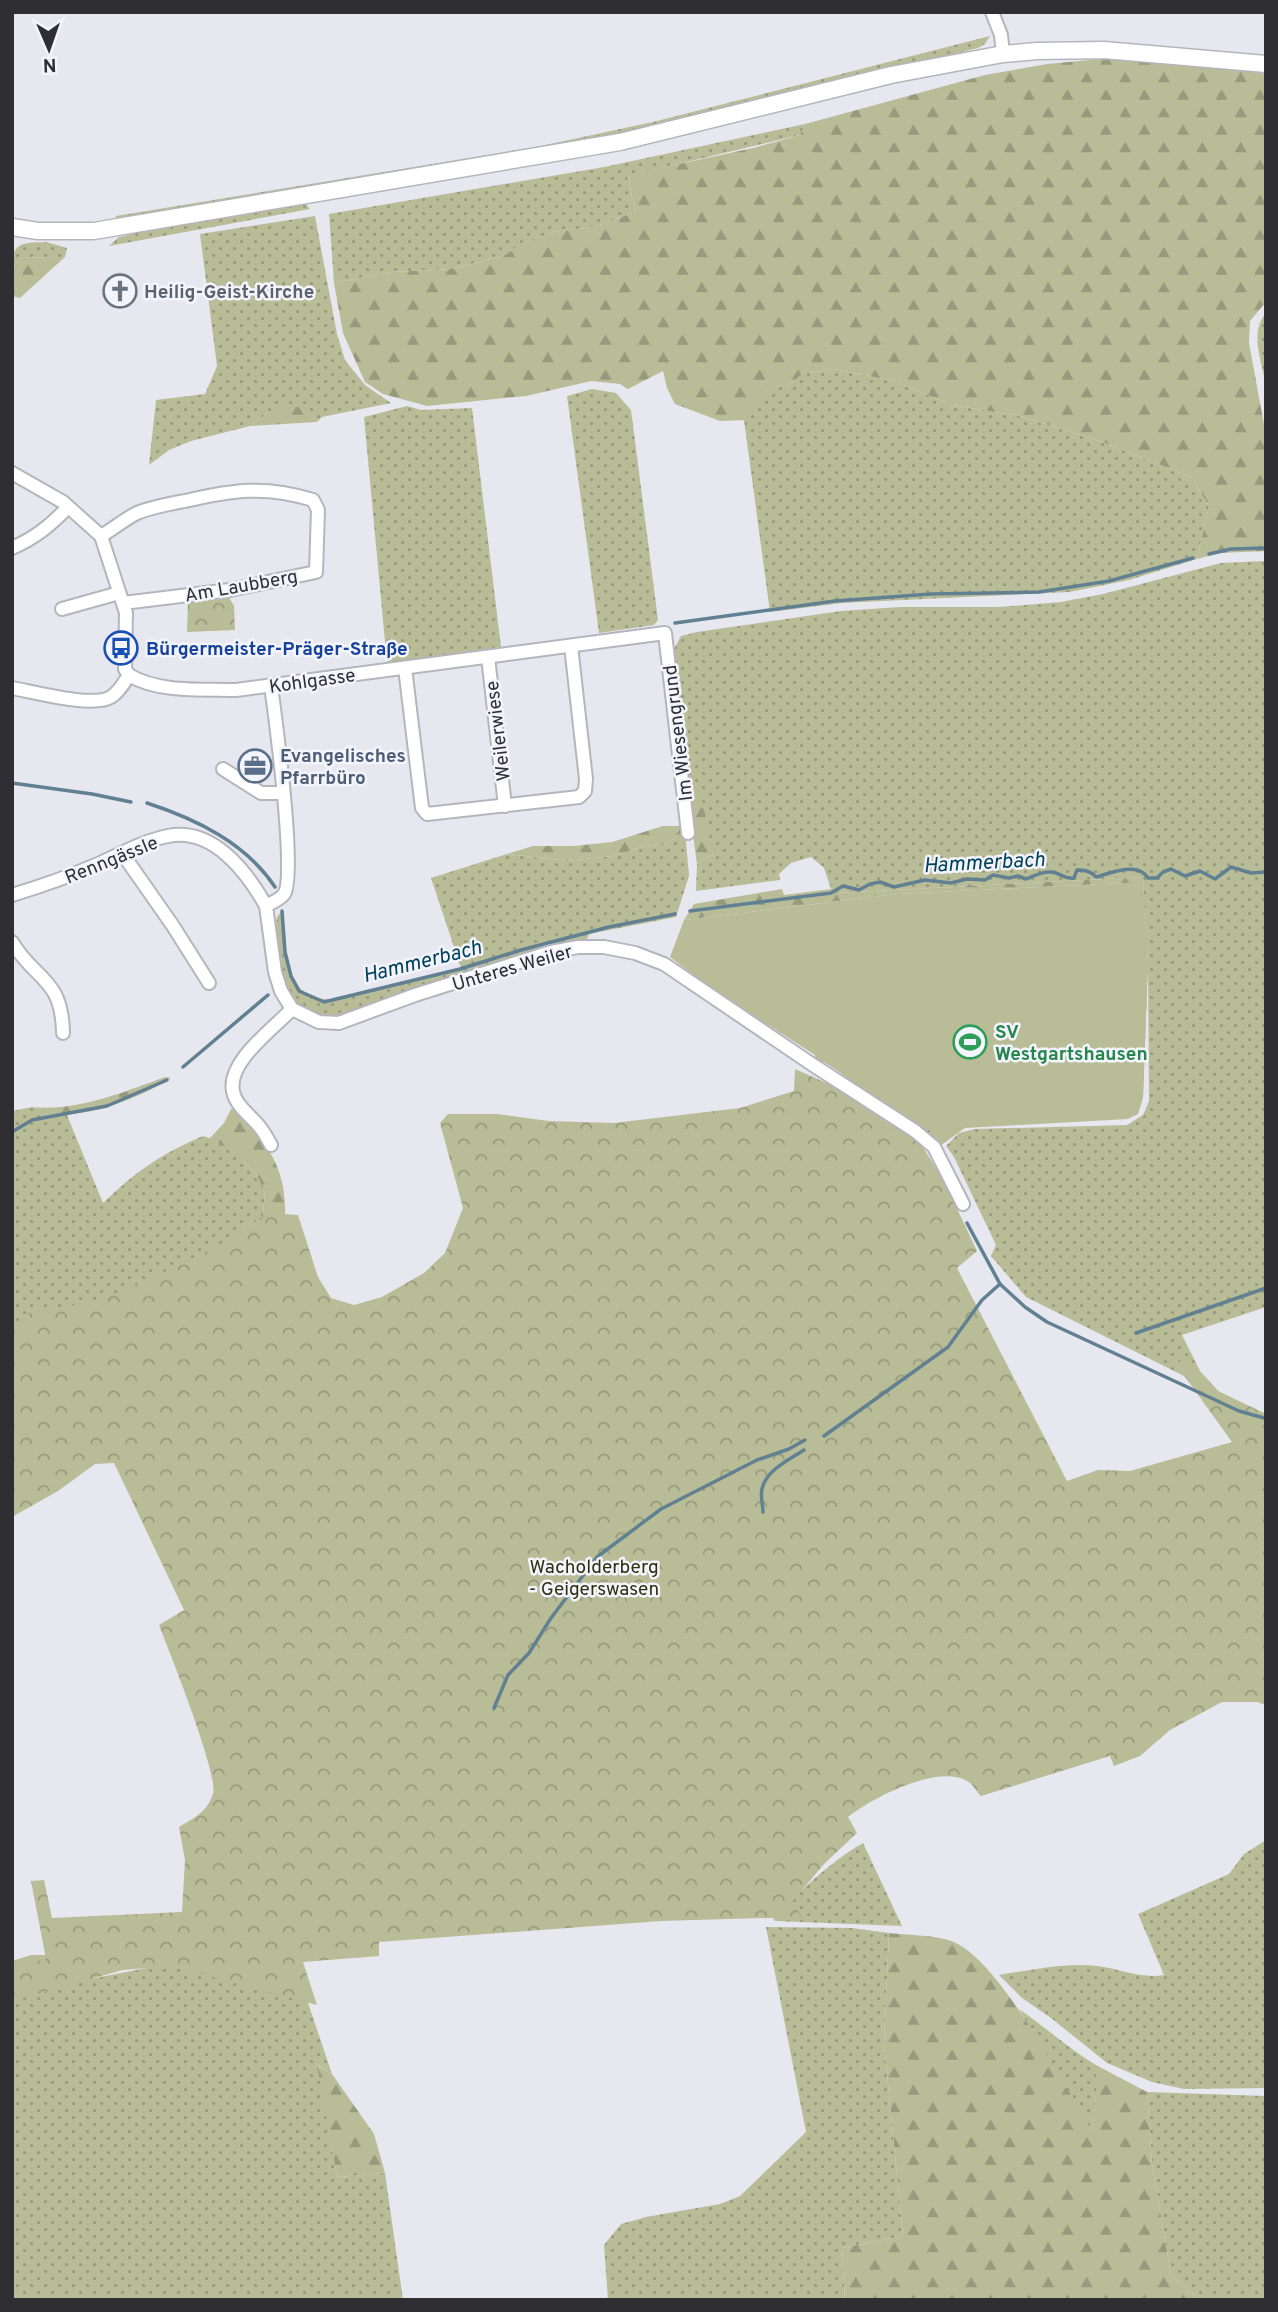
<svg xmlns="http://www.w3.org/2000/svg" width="1278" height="2312" viewBox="0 0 1278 2312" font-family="Overpass,sans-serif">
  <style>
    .grass { fill: url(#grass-dots) }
    .forest { fill: url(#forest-firs) }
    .park { fill: url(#park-crowns) }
    .pitch { fill: #b9bd97 }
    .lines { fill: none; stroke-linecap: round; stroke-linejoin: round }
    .stream { stroke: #618192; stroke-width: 3.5 }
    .minor-casing { stroke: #b5b5be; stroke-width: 16 }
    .major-casing { stroke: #b5b5be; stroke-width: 19 }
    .minor { stroke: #fff; stroke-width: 12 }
    .major { stroke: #fff; stroke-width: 16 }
    .labels { text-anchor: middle; stroke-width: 5; stroke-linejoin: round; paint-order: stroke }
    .worship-label { font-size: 19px; font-weight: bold; fill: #5b616d; stroke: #f4f4fd; text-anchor: start }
    .street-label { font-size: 19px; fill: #2f2f33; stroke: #f4f4fd }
    .transit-label { font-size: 19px; font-weight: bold; fill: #164399; stroke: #f4f4fd; text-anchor: start }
    .service-label { font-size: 19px; font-weight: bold; fill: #4e5e75; stroke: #f4f4fd; text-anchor: start }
    .leisure-label { font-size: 19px; font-weight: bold; fill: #27864d; stroke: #f4f4fd; text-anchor: start }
    .park-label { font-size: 19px; fill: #2e300d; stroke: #f4f4fd }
    .water-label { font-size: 21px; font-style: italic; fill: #004159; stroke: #f4f4fd }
  </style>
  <defs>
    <pattern id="grass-dots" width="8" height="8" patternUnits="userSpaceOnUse" patternTransform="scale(1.75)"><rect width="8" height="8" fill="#b9bd97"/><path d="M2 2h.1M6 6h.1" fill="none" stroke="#979a7c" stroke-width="1.8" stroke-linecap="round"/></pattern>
    <pattern id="forest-firs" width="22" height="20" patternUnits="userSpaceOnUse" patternTransform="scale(1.75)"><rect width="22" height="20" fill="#b9bd97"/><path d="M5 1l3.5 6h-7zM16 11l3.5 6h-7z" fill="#979a7c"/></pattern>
    <pattern id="park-crowns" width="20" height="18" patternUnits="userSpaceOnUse" patternTransform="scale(1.75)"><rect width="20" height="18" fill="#b9bd97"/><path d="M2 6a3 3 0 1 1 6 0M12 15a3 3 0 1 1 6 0" fill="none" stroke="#979a7c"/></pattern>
  </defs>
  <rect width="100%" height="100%" fill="#e7e7f0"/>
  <g class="grass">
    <path d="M990,36L985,44L978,48L623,137L115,220L116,216L536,147L653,122Z"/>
    <path d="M805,124L800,135L628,176L635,212L594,227L554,232L523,243L505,255L453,269L391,272L334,283L329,214L604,167Z"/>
    <path d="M299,203H305L310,209L109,246L119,237L140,232Z"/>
    <path d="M315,216L337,334L345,360L365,385L391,403L322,417L317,422L303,408L268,413L250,426L191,441L169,450L149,465L156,400L205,394L217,366L200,234Z"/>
    <path d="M46,242L67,248L65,257L22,258L12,267C12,241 24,243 46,242Z"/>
    <path d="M1266,313V385C1262,362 1249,332 1266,313Z"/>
    <path d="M834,369L894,381L952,405L1019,416L1100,441L1191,477L1209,506L1197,559L1129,580L1070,592L842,603L770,612L744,420L749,419L764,391L788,385L801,374Z"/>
    <path d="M592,389L616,393L631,410L658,620L654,625L599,633L567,396Z"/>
    <path d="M407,406L421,410L472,408L501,647L387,663L364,417Z"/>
    <path d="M1266,561V1307L1182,1335L1200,1371L1222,1395L1026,1297L991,1256L996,1245L954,1157L946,1146L959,1133L975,1129L1127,1125L1143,1115L1149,1101L1148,963L1143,877L835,893L831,889L824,868L811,857L791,863L779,874L780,880L696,891L697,864L713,854L686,783L673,651L681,636L697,632L841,611L900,607H999L1061,602L1103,594L1221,563Z"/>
    <path d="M685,830L689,876L676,917L589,934L586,942L336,1020C323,1019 305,1016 295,1006C279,990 278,947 276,925L277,917L281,912C284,936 284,968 300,988C306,996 319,998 330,1000L461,968L431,878L507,854L567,861L613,856L645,846L668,843Z"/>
    <path d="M32,1107L67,1115L103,1203C134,1173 162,1153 203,1136C227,1142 253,1165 263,1187C266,1195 263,1207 263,1216L239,1235L12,1487V1111Z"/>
    <path d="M1266,1840V2088L1184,2089L1152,2082L1107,2063L1051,2018L1022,1998L999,1975C1031,1970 1066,1962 1098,1966C1120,1969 1142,1979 1164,1975L1138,1914L1229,1874L1244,1854Z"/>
    <path d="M863,1843L902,1926L775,1921L773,1918C802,1890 828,1863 863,1843Z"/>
    <path d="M766,1927L852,1928L889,1933L884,2043L903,2236L842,2248L845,2300H608L604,2245L621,2224L646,2217L720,2204L740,2196L806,2132Z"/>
    <path d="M167,1964L296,1967L332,2074L318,2065L337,2177L385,2173L403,2300H12V1999L49,1987Z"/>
    <path d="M1019,2009C1045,2027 1068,2048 1096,2065V2097L1092,2132Z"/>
    <path d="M1147,2092L1266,2096V2300H1200L1171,2275L1152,2164Z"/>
  </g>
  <g class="forest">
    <path d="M1122,57L1199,64L1266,74V302L1250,321L1249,343L1266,435V551L1220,553L1197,559L1209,506L1191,477L1100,441L1019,416L952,405L894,381L834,369L802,374L788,385L765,391L749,420L720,421L675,404L667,388L663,371L628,389L620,384L591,381L526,396L427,406L383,394L365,382L343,333L334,283L391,272L453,269L505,255L522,243L554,232L594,227L635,212L628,175L753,148L800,135L805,124L985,75L1047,64Z"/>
    <path d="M65,257L20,298L12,296V267L22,258Z"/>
    <path d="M290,406L304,408L317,422L250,426L268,413Z"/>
    <path d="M686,783L700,789L713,854L697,864Z"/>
    <path d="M663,826H681L685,830L668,843L645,846L613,856L567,861L507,854L533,846H574L612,842Z"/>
    <path d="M1143,877L1148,963L1143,1098L1123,883L896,894L684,920L694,904L782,889L784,895L831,889L835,893Z"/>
    <path d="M841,1074L867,1078L941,1136L928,1137Z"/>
    <path d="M165,1077L171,1078C145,1095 100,1113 69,1114C57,1115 43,1109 32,1107C76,1112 124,1092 165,1077Z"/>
    <path d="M231,1109L238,1110C268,1146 287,1168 285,1218L239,1235L263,1216C263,1207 266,1195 263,1188C254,1164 231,1150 210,1138L224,1123Z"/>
    <path d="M889,1933C908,1935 930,1935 948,1940C997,1953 1064,2086 1092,2131L1096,2097V2065L1147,2092L1152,2164L1171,2275L1200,2300H845L842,2248L903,2236L884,2043Z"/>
    <path d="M31,1955H54L12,1993V1961Z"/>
    <path d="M317,2065L332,2074L374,2134L385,2173L337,2177Z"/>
  </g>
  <g class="park">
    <path d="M227,594L234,606L235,630L187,632L188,599Z"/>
    <path d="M795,1069L849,1093L920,1143L943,1179L977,1251L957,1268L1067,1481L1098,1470L1130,1471L1232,1442L1175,1363L1184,1360L1214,1389L1266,1414V1705L1257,1702H1222L1170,1730L1140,1756L1114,1766L1110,1756L981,1796C977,1792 974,1786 970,1783C942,1761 872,1798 848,1817L857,1833L824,1864L792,1902L802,1917L661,1921L379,1942V1956L303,1962L317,2005L173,1966L123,1970L12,2001V1969L46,1959L31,1881L44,1880L52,1918L182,1912L185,1860L179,1827C194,1818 207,1812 213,1794C219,1775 169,1651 159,1625L184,1610L114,1463L95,1464L58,1491L12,1517V1329L29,1313L98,1301L156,1276L249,1230L268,1213L298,1215L318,1277L331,1298L354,1305L382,1297L424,1273L445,1253L463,1208L440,1123L448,1114H497L549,1121L614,1123L740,1108L794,1091Z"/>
  </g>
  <path class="pitch" d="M1143,882L1148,963L1143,1098L1138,1114L1128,1119L965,1128L940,1146L930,1131L824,1062L816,1063L815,1055L709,987L670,957L684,920L896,894Z"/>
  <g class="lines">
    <g class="stream">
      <path d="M1209,554L1231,549L1266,548"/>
      <path d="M675,623L835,601L931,594L1039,592L1109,581L1193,558"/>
      <path d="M12,783L92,794L131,802"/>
      <path d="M147,803C196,819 246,843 275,887"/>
      <path d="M282,911L285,952L291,976L299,991L324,1002L460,969L521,950L609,927L675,914"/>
      <path d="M690,911L831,893L843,886L859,890L870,884L880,882L894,887L925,880L951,883L967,879L985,880L993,875L1009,878L1018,876L1026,879C1036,875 1045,870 1056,873C1064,876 1065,879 1074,878L1077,870C1085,870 1091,871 1096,877C1111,873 1138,861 1148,878H1157L1163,872L1171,869L1185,876L1200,871L1215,879L1231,867L1251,873L1266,872"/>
      <path d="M183,1067L268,995"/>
      <path d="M12,1132L32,1120L107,1106L167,1080"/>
      <path d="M967,1223L1000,1284L1025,1307L1047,1322L1239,1411L1264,1418"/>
      <path d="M1136,1333L1266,1288"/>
      <path d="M824,1436L948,1347L982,1300L1000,1284"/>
      <path d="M763,1512C763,1505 760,1495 762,1489C766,1470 790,1459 804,1450"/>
      <path d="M494,1708L508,1675L529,1653L551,1618L597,1557L661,1509L757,1460L789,1449L805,1440"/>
    </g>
    <defs>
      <g id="minor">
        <path d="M992,12L1001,35L1003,54"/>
        <path d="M12,473L63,502L101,536L126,613L125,669L129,675"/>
        <path d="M101,536C113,529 125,519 137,513C152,507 169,504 185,501C232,490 266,485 313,500L318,510L316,572L230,590L123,603"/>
        <path d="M12,548C35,538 51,525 68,507"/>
        <path d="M62,609L119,593"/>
        <path d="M488,657L505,806"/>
        <path d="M405,668L422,808L427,814L579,797L585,791L586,779L571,646"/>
        <path d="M271,686C275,715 297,878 284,894C281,899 271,903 266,906L275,972L281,991L292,1009L319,1022L339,1023L415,995L551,952L578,947H604L635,953L664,964L813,1065L915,1131L934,1147L963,1204"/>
        <path d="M12,688C34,692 93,708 111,697C119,692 124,683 129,675C159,693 202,689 236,690L665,633L688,833"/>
        <path d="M223,769L261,793H283"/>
        <path d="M122,853L173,926L209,983"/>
        <path d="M12,895C42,886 70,876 98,864C121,854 143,841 168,836C213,827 247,872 266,906"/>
        <path d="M12,942C35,981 62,977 63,1033"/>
        <path d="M271,1145C267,1138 264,1132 259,1126C251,1116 235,1105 233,1091C227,1062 273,1029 292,1009"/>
      </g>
      <path id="major" d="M12,227L38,231H94L620,142L891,75L1003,54L1037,51L1104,50L1266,64"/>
    </defs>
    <use href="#minor" class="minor-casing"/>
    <use href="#major" class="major-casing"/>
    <use href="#minor" class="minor"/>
    <use href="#major" class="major"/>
  </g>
  <defs>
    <symbol id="church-ring" viewBox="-11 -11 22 22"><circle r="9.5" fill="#f4f4fd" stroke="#6b7280" stroke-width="1.5"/><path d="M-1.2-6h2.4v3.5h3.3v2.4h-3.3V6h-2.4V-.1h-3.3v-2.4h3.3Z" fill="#6b7280"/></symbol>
    <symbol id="bus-ring" viewBox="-11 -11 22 22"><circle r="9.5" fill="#f4f4fd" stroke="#1a4fb4" stroke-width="1.5"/><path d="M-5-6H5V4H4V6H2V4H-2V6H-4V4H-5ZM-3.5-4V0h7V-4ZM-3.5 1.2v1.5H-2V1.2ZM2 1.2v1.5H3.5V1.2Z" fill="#1a4fb4"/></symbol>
    <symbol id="office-ring" viewBox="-11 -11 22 22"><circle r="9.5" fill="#f4f4fd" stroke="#5c6f8a" stroke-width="1.5"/><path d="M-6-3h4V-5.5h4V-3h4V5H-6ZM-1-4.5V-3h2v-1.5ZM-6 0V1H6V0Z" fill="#5c6f8a"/></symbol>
    <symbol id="stadium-ring" viewBox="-11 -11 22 22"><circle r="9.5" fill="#f4f4fd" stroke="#2e9e5b" stroke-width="1.5"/><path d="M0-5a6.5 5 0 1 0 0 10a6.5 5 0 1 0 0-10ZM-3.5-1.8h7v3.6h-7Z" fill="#2e9e5b"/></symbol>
  </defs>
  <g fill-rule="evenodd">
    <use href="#church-ring" x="101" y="272" width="38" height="38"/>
    <use href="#bus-ring" x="102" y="629" width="38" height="38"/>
    <use href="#office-ring" x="236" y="747" width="38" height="38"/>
    <use href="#stadium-ring" x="951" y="1023" width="38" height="38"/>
  </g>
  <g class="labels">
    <g class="worship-label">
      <text x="144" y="298">Heilig-Geist-Kirche</text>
    </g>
    <g class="street-label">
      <text transform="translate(241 585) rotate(-10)" y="7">Am Laubberg</text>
      <text transform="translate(312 680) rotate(-8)" y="7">Kohlgasse</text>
      <text transform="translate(497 731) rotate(-97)" y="7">Weilerwiese</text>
      <text transform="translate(677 733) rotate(-97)" y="7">Im Wiesengrund</text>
      <text transform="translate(111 859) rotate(-22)" y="7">Renngässle</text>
      <text transform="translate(512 967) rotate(-16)" y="7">Unteres Weiler</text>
    </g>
    <g class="transit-label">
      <text x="146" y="655">Bürgermeister-Präger-Straße</text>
    </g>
    <g class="service-label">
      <text x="280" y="762">Evangelisches<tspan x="280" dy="22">Pfarrbüro</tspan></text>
    </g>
    <g class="leisure-label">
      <text x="995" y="1038">SV<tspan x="995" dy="22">Westgartshausen</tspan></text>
    </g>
    <g class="park-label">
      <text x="594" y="1573">Wacholderberg<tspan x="594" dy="22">- Geigerswasen</tspan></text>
    </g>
    <g class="water-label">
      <text transform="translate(984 862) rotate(-3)" y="7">Hammerbach</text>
      <text transform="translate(422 961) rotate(-14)" y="7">Hammerbach</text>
    </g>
  </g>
  <rect width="1278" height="2312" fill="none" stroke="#2f2f33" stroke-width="28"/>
  <g transform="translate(49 49) rotate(178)" stroke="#f4f4fd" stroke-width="5" paint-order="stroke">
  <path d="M0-5L12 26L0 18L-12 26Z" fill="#2f2f33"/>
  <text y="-10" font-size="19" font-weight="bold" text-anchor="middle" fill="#2f2f33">N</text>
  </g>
</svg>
